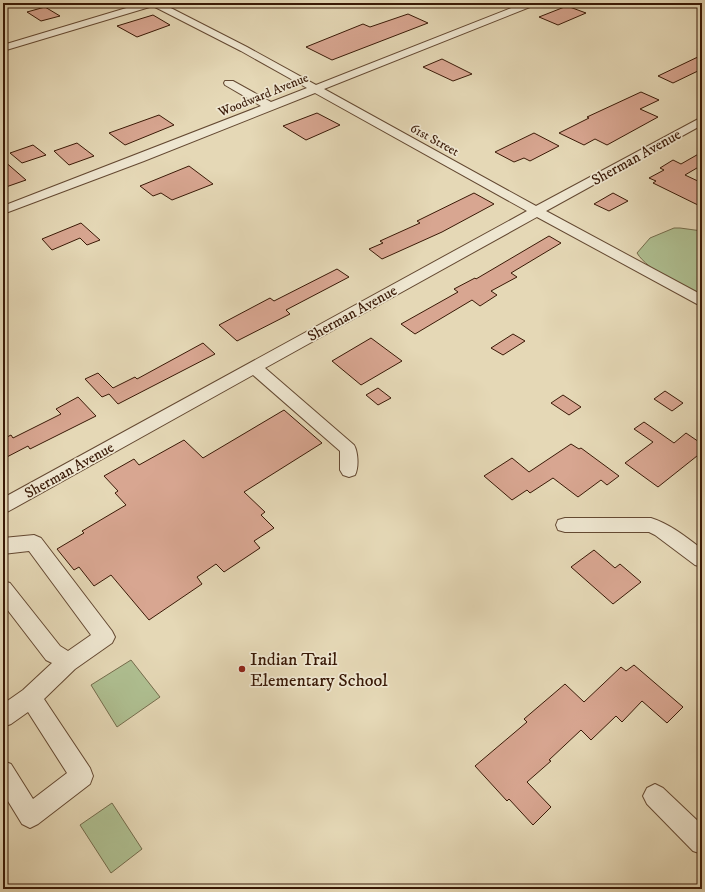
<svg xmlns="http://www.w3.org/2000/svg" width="705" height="892" viewBox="0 0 705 892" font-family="'IM FELL DW Pica',serif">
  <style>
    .green { fill: #afc092; stroke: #746c4c }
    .building { fill: #d8a691; stroke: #391906 }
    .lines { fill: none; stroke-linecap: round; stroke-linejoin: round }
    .minor-casing { stroke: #644932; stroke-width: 2 }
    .minor { fill: #eee6d0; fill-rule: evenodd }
    .poi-dot { fill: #8f2418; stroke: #eee6d0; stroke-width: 1.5 }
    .labels { text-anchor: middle; stroke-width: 3.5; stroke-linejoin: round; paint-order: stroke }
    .far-street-label { font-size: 13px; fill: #391906; stroke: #eee6d0 }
    .street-label { font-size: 15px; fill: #391906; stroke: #eee6d0 }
    .near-poi-label { font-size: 18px; fill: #391906; stroke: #eee6d0; text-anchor: start }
  </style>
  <rect width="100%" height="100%" fill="#e5d8b6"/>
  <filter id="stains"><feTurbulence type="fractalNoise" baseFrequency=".005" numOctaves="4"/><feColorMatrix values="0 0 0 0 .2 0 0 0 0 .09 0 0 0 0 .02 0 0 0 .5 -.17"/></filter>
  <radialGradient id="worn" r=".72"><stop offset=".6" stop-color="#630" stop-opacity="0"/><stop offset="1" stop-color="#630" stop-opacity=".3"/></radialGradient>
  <g class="green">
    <path d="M674,228H680L702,231V294C683,286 648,271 637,253L650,238Z"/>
    <path d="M131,660L160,697L117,727L91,685Z"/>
    <path d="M112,803L142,849L111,873L80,825Z"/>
  </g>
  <g class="building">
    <path d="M567,6L586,13L558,25L539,17Z"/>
    <path d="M45,7L60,16L41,21L27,12Z"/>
    <path d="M408,14L428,23L332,60L306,47L363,24L370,27Z"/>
    <path d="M153,15L170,25L137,37L117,26Z"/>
    <path d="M702,55V69L673,83L658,76Z"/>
    <path d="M442,59L472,74L453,81L423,67Z"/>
    <path d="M641,92L659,100L640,109L658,117L607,145L595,139L584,145L559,133L589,118L587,117Z"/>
    <path d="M317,113L340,125L306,140L283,126Z"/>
    <path d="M159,115L174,125L125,145L109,133Z"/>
    <path d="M534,133L559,146L530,161L524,158L514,162L495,152Z"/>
    <path d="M77,143L94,156L69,165L54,151Z"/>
    <path d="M33,145L46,155L22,163L10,153Z"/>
    <path d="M702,152V165L685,175L702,183V207L653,183L656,181L649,178L664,170L660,168L673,160L681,164Z"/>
    <path d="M3,160L26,180L3,188Z"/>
    <path d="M189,166L213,184L172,200L161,193L153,196L140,186Z"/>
    <path d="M474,193L494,204L442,232L382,259L369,249L383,243L380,241L420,223L417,221Z"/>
    <path d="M613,193L628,201L609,211L594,204Z"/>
    <path d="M81,223L100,240L87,245L80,238L52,250L42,239Z"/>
    <path d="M549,236L561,243L511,273L517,277L491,291L497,295L480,306L472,300L415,334L401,324L458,292L454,289L475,278L476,279Z"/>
    <path d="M337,269L349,277L286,310L290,314L237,341L219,325L270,298L274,301Z"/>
    <path d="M513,334L525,341L503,355L491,348Z"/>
    <path d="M371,338L402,361L361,385L332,361Z"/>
    <path d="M203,343L215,354L118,404L109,394L102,397L85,379L98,373L113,388L135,377L137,379Z"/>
    <path d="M378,388L391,398L378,405L366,395Z"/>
    <path d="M665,391L683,403L672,411L654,399Z"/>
    <path d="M563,395L581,407L569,415L551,403Z"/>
    <path d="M78,397L96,416L30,449L28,446L3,459V439L11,435L13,438L61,414L56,409Z"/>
    <path d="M284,410L322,443L244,492L265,512L261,515L274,528L254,541L260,548L224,572L216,564L197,577L202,584L149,620L111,575L94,586L79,567L74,570L57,549L84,533L82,531L126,505L115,493L118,491L104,476L134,459L139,465L184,440L203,458Z"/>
    <path d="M644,422L674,443L686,433L702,444V452L658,487L625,463L653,442L634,429Z"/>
    <path d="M571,444L579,449L581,448L619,476L607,485L601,480L578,497L553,478L530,493L527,490L512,500L484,476L512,458L529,472Z"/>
    <path d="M594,550L615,568L620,564L641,582L613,604L571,567Z"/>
    <path d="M634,665L683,707L667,723L642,701L622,722L616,716L591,740L581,730L549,760L551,761L527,782L551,807L533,825L509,799L507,801L475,766L527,722L524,719L565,684L584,702L621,667L626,671Z"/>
  </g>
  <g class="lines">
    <defs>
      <g id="minor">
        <path d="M143,3H161L247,47L316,85L524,3H537L535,5L324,89L536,206L702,117V125L546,211L702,295V305L697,304L537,217L265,368L354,445C358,452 359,467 355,475L349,477L343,475L340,470V451L253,375L9,511L3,513V498L527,211L315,93L144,161L3,214V206L261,106L225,85L224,83L225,81H233L271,102L307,88L241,51L153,6L3,51V45Z"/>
        <path d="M565,518H651C670,524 686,537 702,549V567L695,565L655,535L649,532H565L558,530L556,525L558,520Z"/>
        <path d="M34,535L41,538L112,631L115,637L112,643L75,669L44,699L90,768L93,776L90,784L38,824L30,828L22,824L3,793V761L11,764L33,799L67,773L28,712L11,724L3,727V704L23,690L52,663L46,660L3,604V581L10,583L60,646L68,651L91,635L29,551L3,554V538Z"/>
        <path d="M655,784L663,788L702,825V854L693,851L647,804L643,796L647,788Z"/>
      </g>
    </defs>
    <use href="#minor" class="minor-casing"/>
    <use href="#minor" class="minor"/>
  </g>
  <circle class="poi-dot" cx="242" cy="669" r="4"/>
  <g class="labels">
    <g class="far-street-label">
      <text transform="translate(263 94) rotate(-22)" y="5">Woodward Avenue</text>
      <text transform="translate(435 139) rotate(29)" y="5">61st Street</text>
    </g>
    <g class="street-label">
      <text transform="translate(636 157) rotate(-29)" y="5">Sherman Avenue</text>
      <text transform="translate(352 313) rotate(-29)" y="5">Sherman Avenue</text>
      <text transform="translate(69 470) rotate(-29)" y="5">Sherman Avenue</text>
    </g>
    <g class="near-poi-label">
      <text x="250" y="665">Indian Trail<tspan x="250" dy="21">Elementary School</tspan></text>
    </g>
  </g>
  <rect width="705" height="892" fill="none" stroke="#e5d8b6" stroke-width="16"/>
  <rect x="4" y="4" width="697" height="884" fill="none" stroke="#391906" stroke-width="2"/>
  <rect x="8" y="8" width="689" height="876" fill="none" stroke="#391906"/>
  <rect width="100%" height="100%" filter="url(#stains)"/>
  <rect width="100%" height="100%" fill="url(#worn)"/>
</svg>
